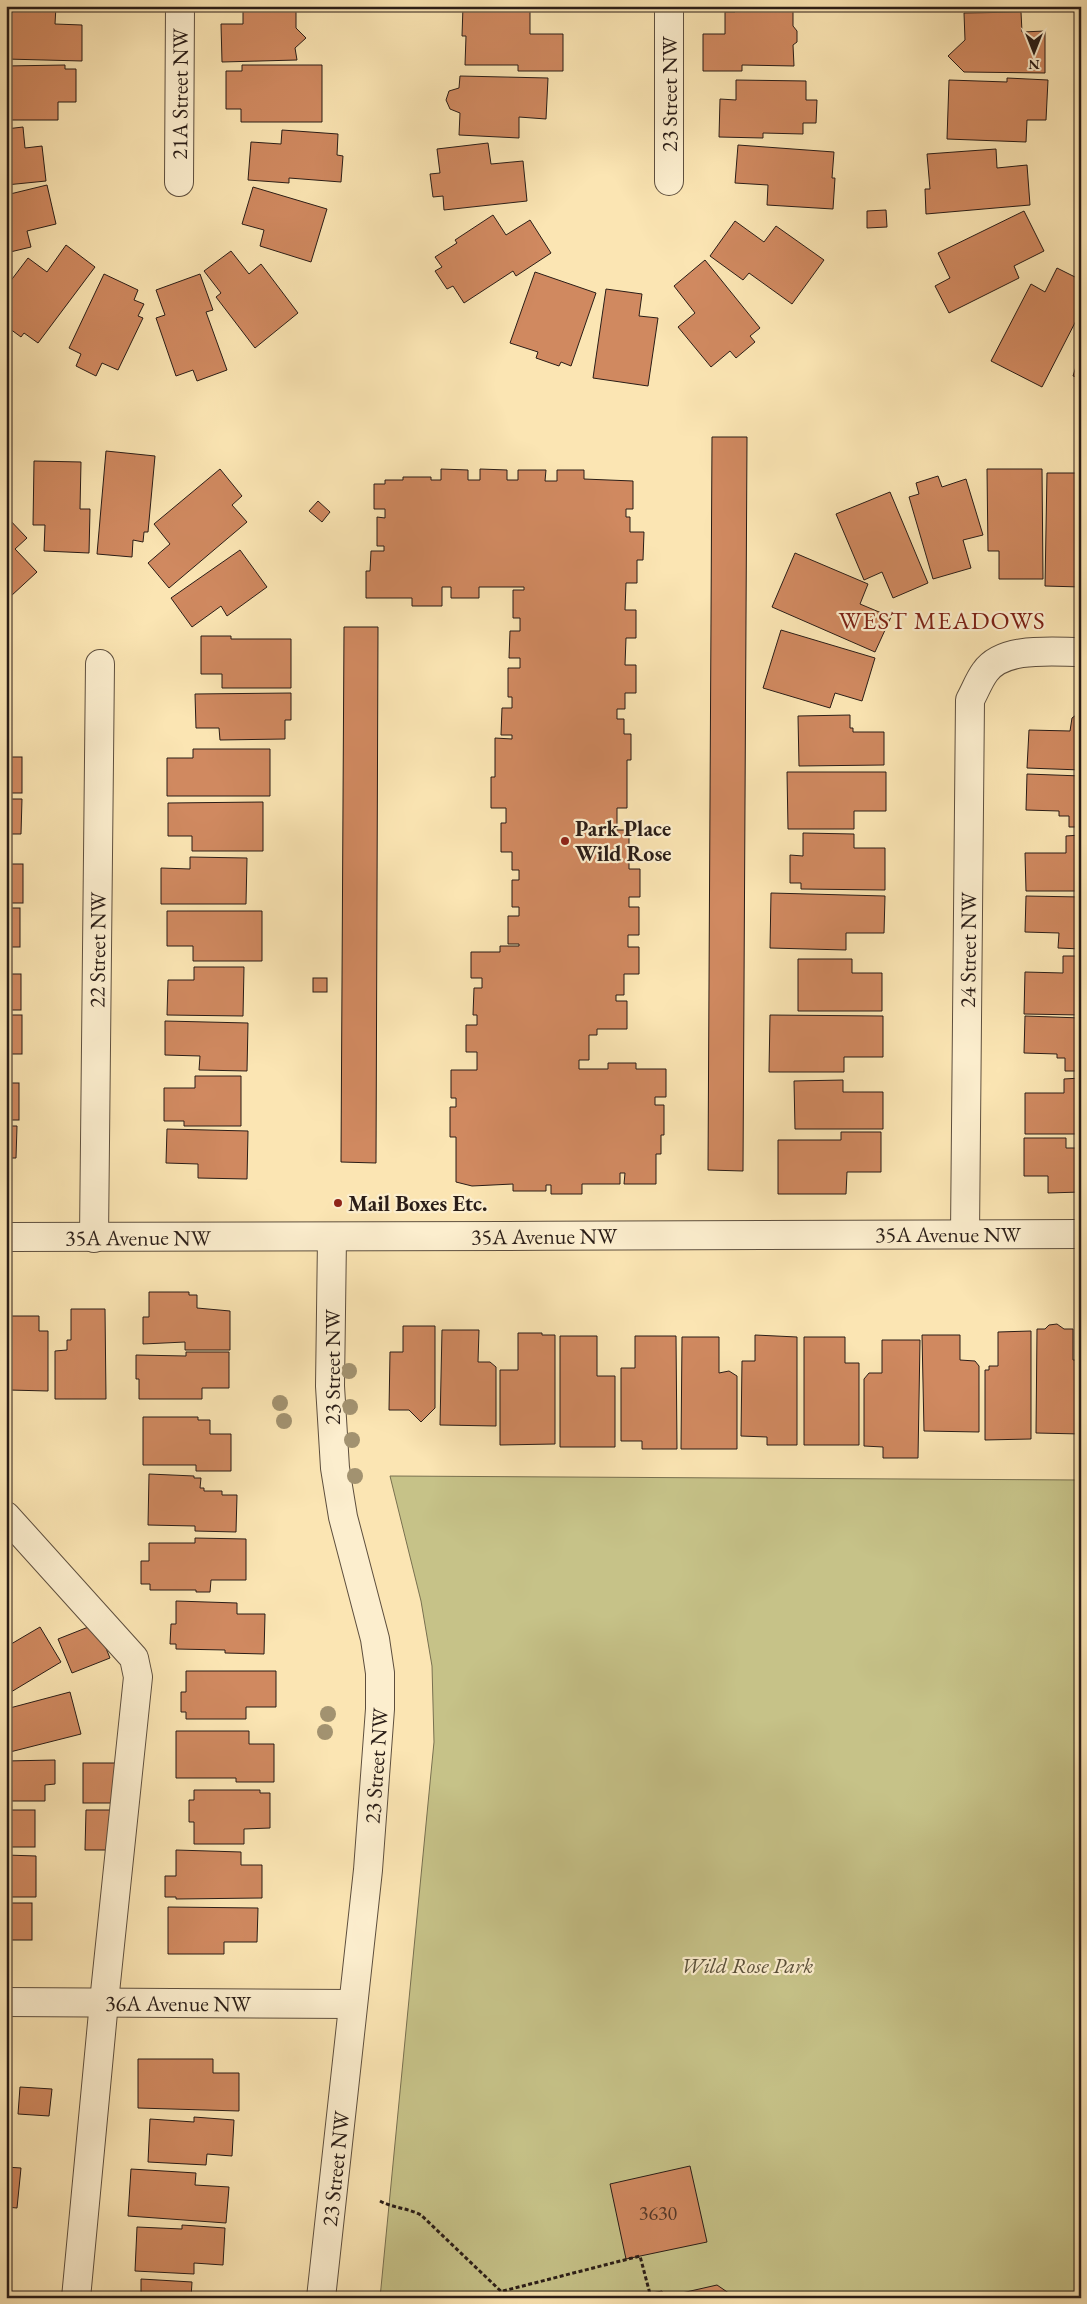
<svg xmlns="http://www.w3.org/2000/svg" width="1087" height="2304" viewBox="0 0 1087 2304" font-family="'EB Garamond',serif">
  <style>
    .green { fill: #c6c288; stroke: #787050 }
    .building { fill: #d08960; stroke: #2a1d17 }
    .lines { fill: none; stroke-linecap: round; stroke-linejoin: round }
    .minor-casing { stroke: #5e4f3e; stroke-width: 30 }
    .path { stroke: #2a1d17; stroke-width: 3; stroke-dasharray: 4 2.5; stroke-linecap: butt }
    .minor { stroke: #fceece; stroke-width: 28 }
    .tree { fill: #a29270 }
    .poi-dot { fill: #8f2418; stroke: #fceece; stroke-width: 2 }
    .labels { text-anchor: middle; stroke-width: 4.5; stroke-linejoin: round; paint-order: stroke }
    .number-label { font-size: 20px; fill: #543829 }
    .street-label { font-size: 22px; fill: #2a1d17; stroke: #fceece }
    .poi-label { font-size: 22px; font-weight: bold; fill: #2a1d17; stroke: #fceece; text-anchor: start }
    .park-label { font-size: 22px; font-style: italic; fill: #594f39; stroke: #fceece }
    .quarter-label { font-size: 25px; letter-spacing: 1px; fill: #7a1f14; stroke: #fceece }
  </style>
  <rect width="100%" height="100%" fill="#fbe5b3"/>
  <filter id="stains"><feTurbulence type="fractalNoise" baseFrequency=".004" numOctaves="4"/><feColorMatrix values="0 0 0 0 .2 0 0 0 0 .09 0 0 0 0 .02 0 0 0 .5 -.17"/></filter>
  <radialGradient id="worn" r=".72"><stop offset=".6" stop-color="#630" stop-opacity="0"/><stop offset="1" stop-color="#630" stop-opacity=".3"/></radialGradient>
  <path class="green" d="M390,1476L1081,1480V2298H380L434,1742L432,1666L421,1601Z"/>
  <g class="building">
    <path d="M6,6H56L55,24L82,25V61L6,59Z"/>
    <path d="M296,6V28L306,38L295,48L297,60L222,62L221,24H243V7Z"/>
    <path d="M463,6H530V34H563V71H518V65H465L466,36H462Z"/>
    <path d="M735,9H793V26L797,31V42L793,45L794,66L742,65V71H703V34H725V12H735Z"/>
    <path d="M1021,12L1022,32L1045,31V73L964,72L948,56L965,40L964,13Z"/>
    <path d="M65,65V69H76V102H58V120H6V66Z"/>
    <path d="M242,65H322V122H241V109H226V71H242Z"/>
    <path d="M460,76L548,78L546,119L519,117V138L459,135L460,113L450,109L446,100L449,91L459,88Z"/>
    <path d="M1007,78L1048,80L1046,120H1027L1026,142L947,139L949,80L1007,82Z"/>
    <path d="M736,80L806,81V100H817L816,123H803V134L763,133V138L719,137L720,99L736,100Z"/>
    <path d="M23,127L25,148L42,146L46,181L6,185V129Z"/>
    <path d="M282,130L338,134L337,155L343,156L341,182L289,178V183L248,180L251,142L281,144Z"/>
    <path d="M488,143L491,164L523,161L527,201L444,210L443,196L433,197L430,174L440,173L437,149Z"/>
    <path d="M738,145L834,152L832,178H835L833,209L767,205L768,185L735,183Z"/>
    <path d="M996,149L997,168L1027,165L1030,205L926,214L925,189H930L927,154Z"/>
    <path d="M47,185L56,224L27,231L31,247L6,253V195Z"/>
    <path d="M253,187L327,209L311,262L260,246L264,230L242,224Z"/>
    <path d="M886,210L887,227L867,228V211Z"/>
    <path d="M1024,211L1044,251L1014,266L1019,278L949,313L935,286L950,278L938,253Z"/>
    <path d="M493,215L506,235L530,220L551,253L516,276L513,271L464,303L453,286L447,289L435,271L442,267L435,257L457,243L455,240Z"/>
    <path d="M735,221L764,242L776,226L824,260L792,304L749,273L743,280L710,256Z"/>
    <path d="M66,245L95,267L38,343L24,333L21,337L6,326V287L28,258L47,272Z"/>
    <path d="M231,251L249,274L261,264L298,313L255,348L216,297L221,293L204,271Z"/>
    <path d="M705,260L760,328L750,336L755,342L736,358L730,351L711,367L678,327L695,313L674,286Z"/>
    <path d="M1057,268L1081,280V311L1042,387L991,361L1031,284L1045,292Z"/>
    <path d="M535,272L596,293L571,366L561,362L559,366L536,358L538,352L510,343Z"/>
    <path d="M104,274L138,290L134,300L144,304L138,316L143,318L118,370L102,363L96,376L76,366L81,354L69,348Z"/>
    <path d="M200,274L213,310L206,312L227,370L197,381L193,370L176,376L156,318L165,315L156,290Z"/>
    <path d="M606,289L642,294L639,316L658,318L648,386L593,378Z"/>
    <path d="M1081,351V378L1073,376Z"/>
    <path d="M712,437H747L743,1171L708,1170Z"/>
    <path d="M106,451L155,456L148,532H144L143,542L133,540L132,557L97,554Z"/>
    <path d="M34,461L81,462L80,509H90L89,553L44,551L45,525H33Z"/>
    <path d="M220,469L242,496L232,505L247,522L169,588L148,563L170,544L154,524Z"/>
    <path d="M441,469L468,470V480H480V469L507,470V480H518V470H546L545,481H557V470H584V479L633,481V509H626V517H630V532H644L643,560H637V583H626L625,610H636V638H626L625,665H636V693H625V709H617V719H624V734H631V760H627V808H617V830H629V869H640V897H629V907H639V935H628V947H639V974H624V995H616V1001H627V1029H597V1035H589V1060H579V1069H608V1063H636V1069H666V1097H655V1105H664V1135H661V1154H656V1184H624L625,1173H620V1184H582V1194H551V1185H546V1191H513V1184L472,1186L456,1182V1137H450V1107H456V1098H451V1070H477V1052H466V1025H477V1015H473L474,988H482V978H471V952H500V946H519V944H508V916H519V907H512V880H519V870H512V852H501V823H506V808H491V777H495V738L512,739V735H501L502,708H512V697H508V668H520V658H509L510,631H520V618H513V590H524V587H479V598H451V587H442V606H412V598H366V571H370L371,551H384V546H377V517L385,518V509H374V484H385V480H403V477H431V480H441Z"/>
    <path d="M987,469H1042L1043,579H999V551H988Z"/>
    <path d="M1047,473H1081V587L1045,586Z"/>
    <path d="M938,476L942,487L966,479L983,535L963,540L971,568L933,579L909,497L919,494L916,483Z"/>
    <path d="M890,492L928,583L893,598L882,572L864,580L836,514Z"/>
    <path d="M318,501L330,512L322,522L309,511Z"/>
    <path d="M6,516L27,538L15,549L37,572L11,596L6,591Z"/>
    <path d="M240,550L267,587L227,616L221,606L192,627L171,598Z"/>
    <path d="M795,553L868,584L860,604L891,617L875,652L772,607Z"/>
    <path d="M344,627H378L376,1163L341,1162Z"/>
    <path d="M781,630L875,658L862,701L835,693L830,708L763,688Z"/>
    <path d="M201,636H231V639H291V688H222V674H201Z"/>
    <path d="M291,693V720H285V739L220,740L219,728H196L195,694Z"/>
    <path d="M1080,712L1081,770L1027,768L1029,730L1070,731L1072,718Z"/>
    <path d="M850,715V728H853V732H884V765L799,766L798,716Z"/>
    <path d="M193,749H270V796H167V758H193Z"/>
    <rect x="6" y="757" width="16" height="36"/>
    <path d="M787,772H886V811H854V829H788Z"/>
    <path d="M1027,774L1081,776V827H1069V816H1059V811L1026,810Z"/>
    <path d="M6,799H22L21,834H6Z"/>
    <path d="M263,802V851H192V836H168V803Z"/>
    <path d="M803,833L854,834V848H885V890L801,889V883H790V855L803,856Z"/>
    <path d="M1081,835V891H1026L1025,853H1066V836Z"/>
    <path d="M190,857L247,858L246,904H161V868L190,869Z"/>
    <rect x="6" y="864" width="17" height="39"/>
    <path d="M771,893L885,896L884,933H846V950L770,948Z"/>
    <path d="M1026,896L1081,897V949L1058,948L1059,933L1025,932Z"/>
    <rect x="6" y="908" width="14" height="39"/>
    <path d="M167,911H262V961H193V946H167Z"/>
    <path d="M1063,956H1081V1015L1024,1014L1025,972L1063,973Z"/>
    <path d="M798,959H852V973H882V1011H798Z"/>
    <path d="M194,967H244L243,1016L167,1015L168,980H194Z"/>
    <rect x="6" y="974" width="15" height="36"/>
    <rect x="313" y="978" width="14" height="14"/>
    <rect x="6" y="1015" width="16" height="39"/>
    <path d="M770,1015L883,1016V1057H844V1072H769Z"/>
    <path d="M1025,1016L1081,1018V1071H1065V1058H1057V1054L1024,1053Z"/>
    <path d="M165,1021L248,1023L247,1071L199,1070L200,1056L165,1055Z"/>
    <path d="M195,1076H241V1126H184V1121H164V1088H195Z"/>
    <path d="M1081,1078V1134H1025V1093H1064V1079Z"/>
    <path d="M843,1080V1092H883V1129H795L794,1081Z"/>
    <rect x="6" y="1083" width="13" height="37"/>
    <path d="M6,1126H17L16,1158H6Z"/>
    <path d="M167,1129L248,1131L247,1179L198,1178V1164L166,1163Z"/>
    <path d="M841,1132H881V1172H847L846,1194H778V1140H841Z"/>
    <path d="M1024,1138H1066V1148H1081V1192L1048,1193V1176H1024Z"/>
    <path d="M149,1292H189V1295H197V1308L230,1311V1350H185V1342L143,1344V1317H149Z"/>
    <path d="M71,1309H105L106,1399H55V1351L67,1350V1340H71Z"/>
    <path d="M6,1316H39V1331H48V1391L9,1390L10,1342H6Z"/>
    <path d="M1057,1324L1064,1329H1073V1360H1081V1434L1036,1433L1037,1329H1045L1049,1325Z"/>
    <path d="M403,1326H435V1408L421,1422L409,1410H389L390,1352H403Z"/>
    <path d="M442,1330H479L478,1362H490L496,1367V1426L440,1425Z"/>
    <path d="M1031,1331V1439L985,1440V1370H989V1366H998V1332Z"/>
    <path d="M518,1333H542V1335H555V1444L500,1445V1370H518Z"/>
    <path d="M755,1335L797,1337V1445H767V1437L741,1436L742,1361H755Z"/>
    <path d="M922,1335H960V1360L975,1361L979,1366V1432L924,1431Z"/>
    <path d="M560,1336H597V1376H615V1447H560Z"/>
    <path d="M635,1336H676L677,1449H642V1441H621V1368H635Z"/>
    <path d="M682,1337H719V1373L729,1371L737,1376V1449H681Z"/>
    <path d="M804,1337H845V1363H859V1445H804Z"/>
    <path d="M882,1340H920L918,1458H883V1447L864,1446V1379L869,1373H882Z"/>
    <path d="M186,1352H229V1388H202V1399H139V1379H136V1355L186,1356Z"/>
    <path d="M143,1417H198V1420H210V1434H231V1471H196V1465H143Z"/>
    <path d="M149,1474L194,1476V1478H201L200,1488H204V1491H222V1495H237L236,1532L195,1531V1526L148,1525Z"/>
    <path d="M195,1538L246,1539V1580H211L210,1592H196V1590H150V1584H141V1561H149V1543H195Z"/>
    <path d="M176,1601L237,1603V1614H265L264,1654L225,1653V1650L176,1649V1644H170L171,1624H176Z"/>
    <path d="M96,1624L110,1658L72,1673L58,1639Z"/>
    <path d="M40,1627L61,1662L6,1695V1647Z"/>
    <path d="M186,1671H276V1707H246V1719H186V1712H181V1692H186Z"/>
    <path d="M70,1692L81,1734L6,1753V1709Z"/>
    <path d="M176,1731H249V1744H274V1782H236V1778H176Z"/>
    <path d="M55,1760V1784L45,1785V1801H6V1761Z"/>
    <rect x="83" y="1763" width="41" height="40"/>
    <path d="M194,1790H260V1793H270V1828L244,1829V1844H194V1822H189V1800H194Z"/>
    <rect x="6" y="1810" width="29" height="37"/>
    <path d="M86,1810H118V1850H85Z"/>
    <path d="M176,1850L241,1852V1865H262V1898L176,1899V1897H165V1876H176Z"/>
    <path d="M6,1855L36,1856V1897H6Z"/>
    <rect x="6" y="1903" width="26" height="37"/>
    <path d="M168,1907L258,1908L257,1942H224V1954H168Z"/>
    <path d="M138,2059H213V2073H239V2111L138,2108Z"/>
    <path d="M20,2087L52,2089L49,2116L18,2114Z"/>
    <path d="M194,2117L234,2120L232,2156L207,2154L206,2165L148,2162L150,2119L194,2122Z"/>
    <path d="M690,2166L707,2242L626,2259L610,2184Z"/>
    <path d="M6,2167L21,2168L17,2208L6,2207Z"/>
    <path d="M131,2169L196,2173L195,2185L229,2187L226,2223L128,2216Z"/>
    <path d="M182,2225L225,2228L223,2265L194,2263V2274L135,2271L137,2227L182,2229Z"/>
    <path d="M141,2279L192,2282L191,2298H141Z"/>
    <path d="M717,2285L736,2298H641V2295L662,2291L664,2297Z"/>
  </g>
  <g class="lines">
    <defs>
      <g id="minor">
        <path d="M669,181V6"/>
        <path id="s1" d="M179,182L180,6"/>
        <path id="s2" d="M965,1234L970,700C975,691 979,680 985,672C1003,646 1053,652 1081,652"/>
        <path id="s3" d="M6,1237C364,1239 723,1233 1081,1234"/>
        <path id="s4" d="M94,1238L100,664"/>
        <path d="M6,1516L134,1658L138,1677L104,2002L76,2298"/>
        <path id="s5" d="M6,2002L352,2004"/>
        <path id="s6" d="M321,2298L368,1870L380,1709V1673L375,1639L343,1517L335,1468L330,1386L332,1238"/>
      </g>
    </defs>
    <use href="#minor" class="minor-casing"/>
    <g class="path">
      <path d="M380,2201C393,2208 408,2208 421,2215L508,2298"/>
      <path d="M503,2291L640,2256L650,2294"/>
    </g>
    <use href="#minor" class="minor"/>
  </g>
  <g class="tree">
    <circle cx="349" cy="1371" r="8"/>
    <circle cx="280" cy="1403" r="8"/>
    <circle cx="350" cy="1407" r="8"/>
    <circle cx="284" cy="1421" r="8"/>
    <circle cx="352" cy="1440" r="8"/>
    <circle cx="355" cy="1476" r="8"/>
    <circle cx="328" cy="1714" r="8"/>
    <circle cx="325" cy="1732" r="8"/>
  </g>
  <g class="poi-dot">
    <circle cx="565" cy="841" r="5"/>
    <circle cx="338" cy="1203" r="5"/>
  </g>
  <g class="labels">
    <g class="number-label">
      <text x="658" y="2220">3630</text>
    </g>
    <g class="street-label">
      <text dy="8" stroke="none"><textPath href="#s1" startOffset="88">21A Street NW</textPath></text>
      <text transform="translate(669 94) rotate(-90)" y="8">23 Street NW</text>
      <text dy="8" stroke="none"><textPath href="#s2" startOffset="284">24 Street NW</textPath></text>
      <text dy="8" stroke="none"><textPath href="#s4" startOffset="288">22 Street NW</textPath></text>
      <text dy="8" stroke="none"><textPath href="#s3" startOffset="942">35A Avenue NW</textPath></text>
      <text dy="8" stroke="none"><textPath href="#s3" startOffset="538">35A Avenue NW</textPath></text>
      <text dy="8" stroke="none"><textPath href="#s3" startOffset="132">35A Avenue NW</textPath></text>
      <text transform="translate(332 1367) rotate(-90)" y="8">23 Street NW</text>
      <text dy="8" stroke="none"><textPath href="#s6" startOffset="535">23 Street NW</textPath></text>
      <text dy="8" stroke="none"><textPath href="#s5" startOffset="172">36A Avenue NW</textPath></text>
      <text dy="8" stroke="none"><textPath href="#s6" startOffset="130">23 Street NW</textPath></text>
    </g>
    <g class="poi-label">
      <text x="575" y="836">Park Place<tspan x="575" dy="25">Wild Rose</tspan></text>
      <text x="348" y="1211">Mail Boxes Etc.</text>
    </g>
    <g class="park-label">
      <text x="747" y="1973">Wild Rose Park</text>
    </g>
    <g class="quarter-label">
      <text x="942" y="629">WEST MEADOWS</text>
    </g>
  </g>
  <rect width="1087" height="2304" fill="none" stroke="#fbe5b3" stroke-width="25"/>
  <rect x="8" y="8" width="1072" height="2289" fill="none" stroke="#2a1d17" stroke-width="2.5"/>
  <rect x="12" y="12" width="1062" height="2279" fill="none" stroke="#2a1d17"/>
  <g transform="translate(1034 52) rotate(180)" stroke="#fceece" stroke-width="4" paint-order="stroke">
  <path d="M0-4L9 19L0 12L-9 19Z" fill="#2a1d17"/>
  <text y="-8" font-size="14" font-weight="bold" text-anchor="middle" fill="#2a1d17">N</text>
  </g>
  <rect width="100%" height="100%" filter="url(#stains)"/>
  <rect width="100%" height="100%" fill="url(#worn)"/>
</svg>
